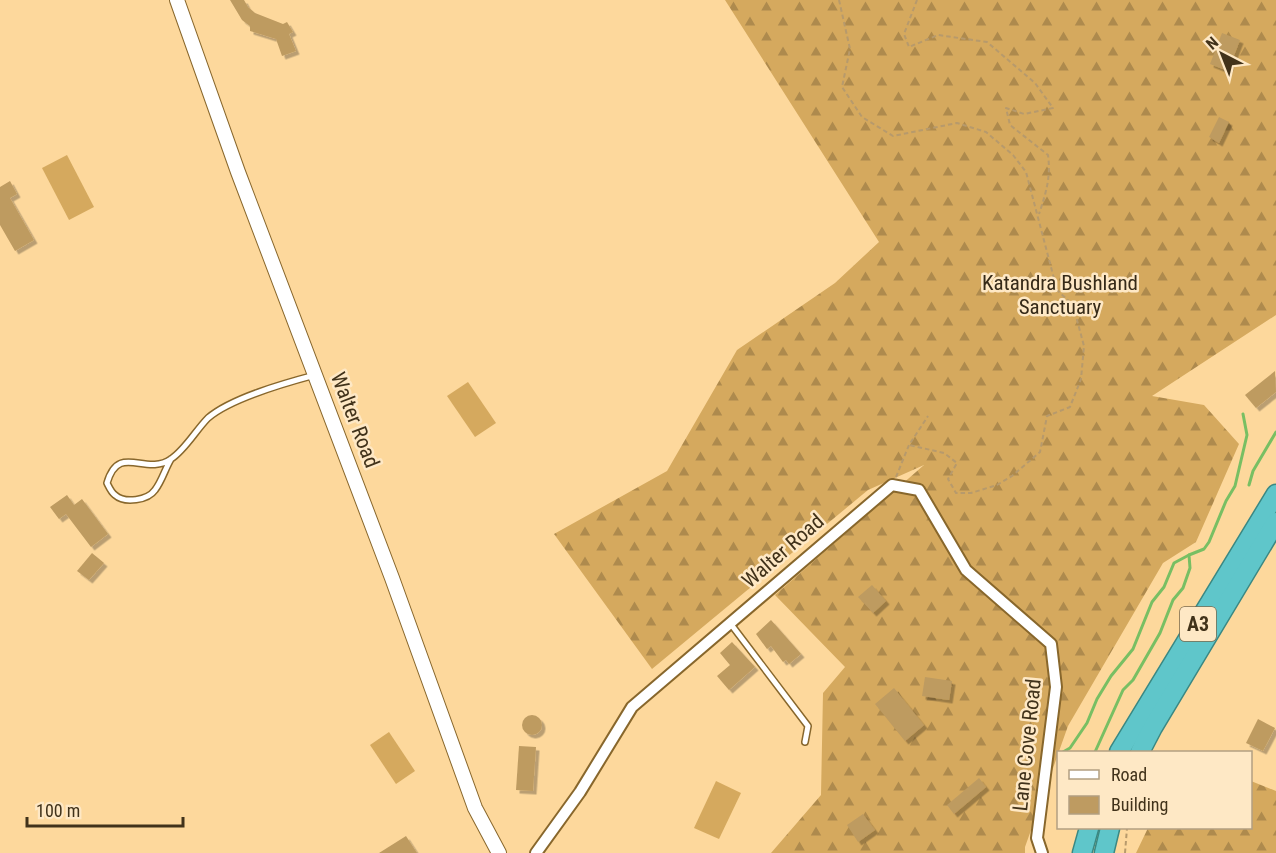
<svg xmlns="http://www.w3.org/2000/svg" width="1276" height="853" viewBox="0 0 1276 853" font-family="'Roboto Condensed',sans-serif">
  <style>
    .grass { fill: #d5a95e }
    .forest { fill: url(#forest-firs) }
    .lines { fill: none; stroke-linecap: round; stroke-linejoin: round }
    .stream { stroke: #78bf63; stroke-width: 3 }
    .building { fill: #be9b61; filter: url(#shadow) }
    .service-casing { stroke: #88672c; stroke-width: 8 }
    .minor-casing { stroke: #88672c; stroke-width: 14 }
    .tertiary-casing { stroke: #88672c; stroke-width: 16 }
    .trunk-casing { stroke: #3a8883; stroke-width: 21 }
    .path { stroke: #b79a6c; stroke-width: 2; stroke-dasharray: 4.5 3; stroke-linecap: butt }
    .service { stroke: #fff; stroke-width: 5 }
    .minor { stroke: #fff; stroke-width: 10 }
    .tertiary { stroke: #fff; stroke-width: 14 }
    .trunk { stroke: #5fc6ca; stroke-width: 18 }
    .labels { text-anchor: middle; stroke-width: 5; stroke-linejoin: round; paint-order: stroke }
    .shield { fill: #fee8c5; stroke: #7a694d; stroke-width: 1.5 }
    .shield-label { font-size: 20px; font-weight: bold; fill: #41321a }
    .park-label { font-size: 21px; fill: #362a18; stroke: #fee8c5 }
    .street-label { font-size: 21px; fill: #41321a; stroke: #fee8c5 }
  </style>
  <defs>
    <pattern id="forest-firs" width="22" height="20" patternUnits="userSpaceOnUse" patternTransform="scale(1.5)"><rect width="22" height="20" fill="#d5a95e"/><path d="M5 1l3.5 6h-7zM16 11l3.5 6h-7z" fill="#ae8a4d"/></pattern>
    <filter id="shadow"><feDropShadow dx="3.5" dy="3.5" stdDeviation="0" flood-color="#0004"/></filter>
  </defs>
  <rect width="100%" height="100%" fill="#fdd89c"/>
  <g class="grass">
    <path d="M67,155L94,207L69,220L42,168Z"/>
    <path d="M468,382L496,423L475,437L447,396Z"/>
    <path d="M389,732L415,771L396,784L370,745Z"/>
    <path d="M716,781L741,793L719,839L694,828Z"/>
  </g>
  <g class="forest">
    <path d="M725,0H1276V315L1152,396L1204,405L1239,444L1196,542L1163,563L1068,726L1025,847V853H771L821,795L823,693L845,667L775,595L924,465L868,490L652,669L554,534L667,471L737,350L835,283L879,242Z"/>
    <path d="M1251,781L1276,791V853H1136L1148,828H1250Z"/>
  </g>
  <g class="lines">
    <g class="stream">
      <path d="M1249,485L1253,471L1276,432"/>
      <path d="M1063,752L1070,748L1087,723L1097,699L1111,676L1133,649L1152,602L1164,587L1174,563L1189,555"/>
      <path d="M1095,752L1123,690L1133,680L1160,633L1173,600L1183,588L1190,568L1189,555L1204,549L1209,542L1226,501L1235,486L1247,435L1243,414"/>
    </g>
  </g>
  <g class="building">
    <path d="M230,0H244L248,7L255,13L283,24L287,22L293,32L289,34L296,51L282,56L276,39L250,31V26L242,20Z"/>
    <path d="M1222,33L1240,40L1228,71L1210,64Z"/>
    <path d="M1219,117L1229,122L1219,143L1209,137Z"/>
    <path d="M10,181L17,194L10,198L34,240L15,251L0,225V187Z"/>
    <path d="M1275,371L1276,392L1256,408L1245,395Z"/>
    <path d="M67,495L74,505L82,499L108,534L91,547L66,514L59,519L50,507Z"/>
    <path d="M92,553L104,563L89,580L77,571Z"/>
    <path d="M872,585L886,601L873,613L858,597Z"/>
    <path d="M771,620L801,654L789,664L786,660L783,662L771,646L767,649L756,634Z"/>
    <path d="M732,642L755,667L729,690L717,676L730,665L720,653Z"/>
    <path d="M925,677L952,681L949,700L922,696Z"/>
    <path d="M894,688L924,725L905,741L875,704Z"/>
    <circle cx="532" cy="725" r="10"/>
    <path d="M1258,719L1275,728L1263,751L1246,743Z"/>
    <path d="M519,746L536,747L533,791L516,790Z"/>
    <path d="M979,778L986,787L954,814L947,805Z"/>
    <path d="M863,814L875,830L858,842L847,825Z"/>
    <path d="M406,836L417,853H379Z"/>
  </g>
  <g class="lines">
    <defs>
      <g id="service">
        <path d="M171,459C165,469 162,481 155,490C148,500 125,504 115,495C111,492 109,487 107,483C119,442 145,477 171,459C185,450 196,430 208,418C231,398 285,383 315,375"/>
        <path d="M730,623L808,726L805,742"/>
      </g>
      <path id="minor" d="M536,853L580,792L632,707L892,485L919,490L966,570L1051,644L1056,687L1037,838L1042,853"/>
      <path id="tertiary" d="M177,0L238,172L392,578L475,808L499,853"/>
      <g id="trunk">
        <path d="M1119,752L1276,494"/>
        <path d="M1140,752L1153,727L1276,522"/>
        <path d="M1082,853L1089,828"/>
        <path d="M1104,853L1110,828"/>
      </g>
    </defs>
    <use href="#service" class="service-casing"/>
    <use href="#minor" class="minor-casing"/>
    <use href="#tertiary" class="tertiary-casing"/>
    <use href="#trunk" class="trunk-casing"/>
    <g class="path">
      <path d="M839,0L850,49L842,87L862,117L893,136L957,123L986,132L1013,155L1026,172L1057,290L1073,305L1084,346L1081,379L1070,407L1047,416L1040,452L1012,476L997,485L971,493H956L948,479L957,463L944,453L909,445"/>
      <path d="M917,0L904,34L909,47L938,35L987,42L1035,83L1053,108L1024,114L1006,108L1010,125L1048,155C1051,177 1046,193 1039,214"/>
      <path d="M896,477L909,445L928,416"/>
      <path d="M1125,853L1127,828"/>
    </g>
    <use href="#service" class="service"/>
    <use href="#minor" class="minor"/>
    <use href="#tertiary" class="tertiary"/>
    <use href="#trunk" class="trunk"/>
  </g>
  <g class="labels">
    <rect class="shield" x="1180" y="607" width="36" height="34" rx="4.5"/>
    <g class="shield-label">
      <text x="1198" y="631">A3</text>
    </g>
    <g class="park-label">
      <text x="1060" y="290">Katandra Bushland<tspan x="1060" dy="24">Sanctuary</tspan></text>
    </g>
    <g class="street-label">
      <text transform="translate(355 420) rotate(69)" y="7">Walter Road</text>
      <text transform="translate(783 551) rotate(-41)" y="7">Walter Road</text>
      <text transform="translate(1027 745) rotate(-84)" y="7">Lane Cove Road</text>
    </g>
  </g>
  <rect x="1057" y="751" width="195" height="78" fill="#fee8c5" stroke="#b29f81" stroke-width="1.5"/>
  <rect x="1069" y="770" width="30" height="9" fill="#ffffff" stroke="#b29f81" stroke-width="1.5"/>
  <text x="1111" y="781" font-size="18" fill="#41321a">Road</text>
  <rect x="1069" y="796" width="30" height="18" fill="#be9b61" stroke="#b29f81" stroke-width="1.5"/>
  <text x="1111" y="811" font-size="18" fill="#41321a">Building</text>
  <g transform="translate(1222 54) rotate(318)" stroke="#fee8c5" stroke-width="4.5" paint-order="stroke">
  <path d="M0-4.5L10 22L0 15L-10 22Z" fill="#41321a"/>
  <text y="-9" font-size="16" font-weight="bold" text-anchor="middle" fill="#41321a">N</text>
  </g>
  <path d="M27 817v9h156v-9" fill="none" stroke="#41321a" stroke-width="3"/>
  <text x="36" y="817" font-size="18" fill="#41321a" stroke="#fee8c5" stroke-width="4.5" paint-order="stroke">100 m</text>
</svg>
